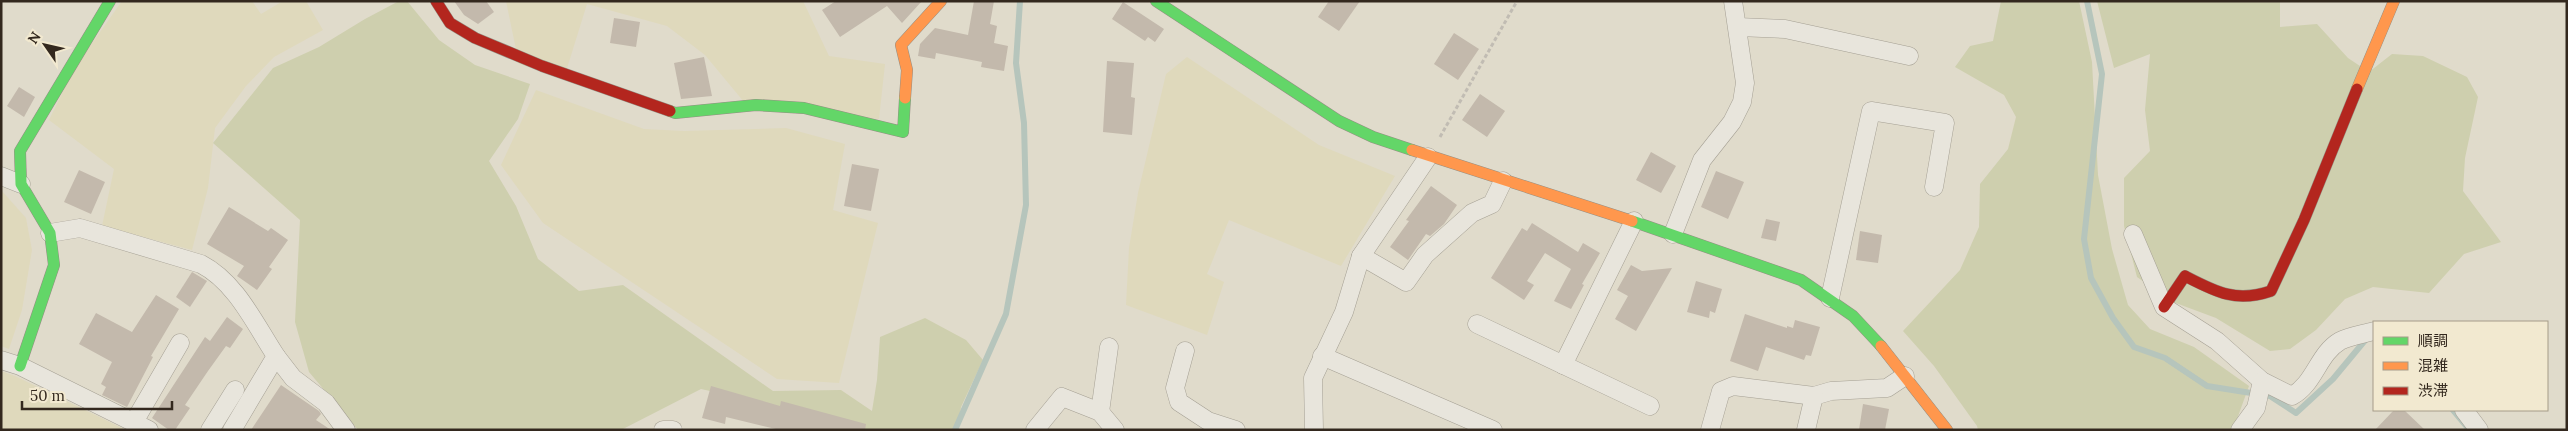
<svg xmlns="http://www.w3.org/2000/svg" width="2568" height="431" viewBox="0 0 2568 431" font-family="Lora,'Noto Sans JP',serif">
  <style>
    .farmland { fill: #dfd9bc }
    .green { fill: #cecfae }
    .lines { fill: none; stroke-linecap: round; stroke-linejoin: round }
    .stream { stroke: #b6c5bc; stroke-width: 6 }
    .building { fill: #c3b9ac }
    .street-casing { stroke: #a5a094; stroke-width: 19 }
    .fast-casing { stroke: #958f84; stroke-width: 12 }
    .slow-casing { stroke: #958f84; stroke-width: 12 }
    .jam-casing { stroke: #958f84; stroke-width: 12 }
    .path { stroke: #c1bcb3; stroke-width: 3; stroke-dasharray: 4 2.5; stroke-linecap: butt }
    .street { stroke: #e8e5dc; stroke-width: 18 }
    .fast { stroke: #63d668; stroke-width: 11 }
    .slow { stroke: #ff974d; stroke-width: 11 }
    .jam { stroke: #b3261e; stroke-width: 11 }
  </style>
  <rect width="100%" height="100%" fill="#e0dbcb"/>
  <g class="farmland">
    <path d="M122,1H252L261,14L283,1H306L323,30L274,57L246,86L215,128L208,188L192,250L102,226L114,169L49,120L74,69Z"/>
    <path d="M506,1H803L829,56L885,64L879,119L749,108L705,55L667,26L587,4L564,78L519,64Z"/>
    <path d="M1187,57L1319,145L1395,176L1341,266L1229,220L1207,274L1224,282L1207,335L1126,305L1129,248L1138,193L1166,74Z"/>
    <path d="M536,90L644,129L684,131L786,128L845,144L833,210L878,223L839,383L777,379L543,223L501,165Z"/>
    <path d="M1,190L26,218L32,250L22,310L9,349L1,346Z"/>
    <path d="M1,371L15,376L126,430H1Z"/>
  </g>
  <g class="green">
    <path d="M399,1H407L439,40L475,65L530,84L518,119L489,161L516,206L538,259L579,291L623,285L773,391L841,390L872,411L877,380L880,337L925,318L966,340L983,360L961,407L958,430H858L853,423L701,389L621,430H358L309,372L295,322L300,220L213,143L273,68L319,47L365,19Z"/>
    <path d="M2001,1H2079L2092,62L2098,175L2112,249L2128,305L2150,329L2194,347L2249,386L2233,430H1978L1977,426L1934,366L1903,331L1960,270L1979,227L1980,184L2008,149L2016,117L2004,95L1955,67L1970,46L1993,41Z"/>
    <path d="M2097,1H2280V27L2317,24L2348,58L2369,72L2392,54L2423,56L2467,77L2478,97L2465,158L2463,191L2501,242L2464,254L2429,293L2373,287L2345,299L2316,330L2290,349L2270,351L2216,318L2173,302L2137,277L2124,226V178L2150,151L2145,110L2150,54L2114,68Z"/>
  </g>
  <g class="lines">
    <g class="stream">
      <path d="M2087,1L2102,74L2084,239L2091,278L2113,318L2134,347L2165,358L2207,386L2270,396L2296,413L2333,379L2367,338"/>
      <path d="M2453,410L2468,428"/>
      <path d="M955,430L1006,314L1026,205L1024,123L1016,63L1020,1"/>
    </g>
  </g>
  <g class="building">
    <path d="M454,1H486L494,12L478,24L464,15Z"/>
    <path d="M836,1H922L902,23L887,6L840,37L822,10Z"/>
    <path d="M974,1H994L990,24L997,26L994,43L1008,46L1004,71L981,67L982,62L936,53L935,59L918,56L920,44L935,28L968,35Z"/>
    <path d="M1329,1H1360L1339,31L1318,17Z"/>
    <path d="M1123,2L1164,29L1155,42L1148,37L1145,41L1112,19Z"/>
    <path d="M614,18L640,22L636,47L610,43Z"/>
    <path d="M1454,33L1479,49L1458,80L1434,64Z"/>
    <path d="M704,57L712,96L681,99L674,63Z"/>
    <path d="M1107,61L1134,63L1131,97L1135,98L1132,135L1103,132Z"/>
    <path d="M19,87L35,97L24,117L7,106Z"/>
    <path d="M1480,94L1505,111L1487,137L1462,120Z"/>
    <path d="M1651,152L1676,166L1661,193L1636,180Z"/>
    <path d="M852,164L879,169L871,211L844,206Z"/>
    <path d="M79,170L105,182L91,214L64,202Z"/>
    <path d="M1716,171L1744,182L1728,219L1701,207Z"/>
    <path d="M1431,186L1457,205L1444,224L1430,236L1426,234L1408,260L1390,247L1409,221L1406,220Z"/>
    <path d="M229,207L268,231L271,228L288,240L269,267L272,269L257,290L237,276L244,266L207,244Z"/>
    <path d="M1766,219L1780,222L1776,241L1761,238Z"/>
    <path d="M1532,223L1578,252L1583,243L1600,253L1582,284L1584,285L1571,309L1554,301L1571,269L1545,253L1527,281L1534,285L1524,300L1491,278L1522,228L1527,231Z"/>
    <path d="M1860,231L1882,235L1878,263L1856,260Z"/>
    <path d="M1631,265L1642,271L1672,268L1636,331L1615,319L1628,296L1617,290Z"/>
    <path d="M192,272L207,281L190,307L176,297Z"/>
    <path d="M1696,281L1722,289L1715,313L1710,311L1709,318L1687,312Z"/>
    <path d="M156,295L179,309L151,356L153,357L127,407L102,395L106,387L101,384L112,362L79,344L96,313L132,332Z"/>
    <path d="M1745,314L1787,328V326L1793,328L1795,320L1820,327L1811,356L1806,355L1804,360L1766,347L1758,371L1730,361Z"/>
    <path d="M227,317L243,329L230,348L226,346L208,371L185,405L190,408L175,430H169L152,418L205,337L210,341Z"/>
    <path d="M281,385L319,411L321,414L316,420L331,430H251Z"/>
    <path d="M711,386L780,406L781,401L866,424L865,430H780L726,417L725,424L702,418Z"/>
    <path d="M1863,404L1889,409L1885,430H1859Z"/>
    <path d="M2394,410H2404L2425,430H2375Z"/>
  </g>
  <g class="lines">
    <defs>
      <g id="street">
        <path d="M1738,27L1785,29L1909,56"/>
        <path d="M1,176L21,184"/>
        <path d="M50,233L80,228L201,264C236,282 255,324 276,356L232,430"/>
        <path d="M1673,234L1702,160L1732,122L1742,102L1745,83L1733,1"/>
        <path d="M2133,234L2164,307L2217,341L2262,381L2292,396C2315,383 2318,354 2340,341C2350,336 2364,334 2374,331"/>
        <path d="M1361,256L1406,282L1425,255L1472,213L1492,204L1503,181"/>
        <path d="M1830,298L1871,111L1945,123L1934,187"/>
        <path d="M1477,324L1650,406"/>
        <path d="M1185,351L1175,388L1179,402L1208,421L1236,430"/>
        <path d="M276,356L293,378L326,403L346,430"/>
        <path d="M1322,356L1493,430"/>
        <path d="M1,360L20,366L149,430"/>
        <path d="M1563,365L1634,221"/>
        <path d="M2464,410L2479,430"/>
        <path d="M1100,412L1109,347"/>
        <path d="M134,422L180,343"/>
        <path d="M210,430L235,390"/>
        <path d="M663,430H673"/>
        <path d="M1035,430L1062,397L1100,412L1115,430"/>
        <path d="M1314,430L1313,378L1344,312L1361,256L1428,157"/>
        <path d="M1710,430L1721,391L1733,386L1814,396L1831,391L1887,388L1905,376"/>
        <path d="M1806,430L1814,396"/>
        <path d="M2240,430L2256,408L2262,381"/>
      </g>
      <g id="fast">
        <path d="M1156,1L1339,121L1373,137L1412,150"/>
        <path d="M670,111L675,113L756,105L804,108L903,132L905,98"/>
        <path d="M1632,221L1801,280L1853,316L1881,346"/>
        <path d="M20,366L54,265L50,233L21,184L20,151L110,1"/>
      </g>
      <g id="slow">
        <path d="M2357,89L2394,1"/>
        <path d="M905,98L907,70L901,45L941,1"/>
        <path d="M1412,150L1632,221"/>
        <path d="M1881,346L1947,430"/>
      </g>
      <g id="jam">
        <path d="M436,1L450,23L475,38L542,66L670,111"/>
        <path d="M2164,307L2185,276C2216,292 2236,303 2271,291L2304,220L2357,89"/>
      </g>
    </defs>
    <use href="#street" class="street-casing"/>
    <use href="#fast" class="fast-casing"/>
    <use href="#slow" class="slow-casing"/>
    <use href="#jam" class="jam-casing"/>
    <path class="path" d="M1440,137L1517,1"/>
    <use href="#street" class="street"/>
    <use href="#fast" class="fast"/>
    <use href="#slow" class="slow"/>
    <use href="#jam" class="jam"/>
  </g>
  <rect width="2568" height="431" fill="none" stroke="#33281e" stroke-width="5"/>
  <rect x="2373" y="321" width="175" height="90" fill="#f2e9d0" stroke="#a69c89"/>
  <rect x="2383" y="337" width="25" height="8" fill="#63d668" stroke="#a69c89"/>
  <text x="2418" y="346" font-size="15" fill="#33281e">順調</text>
  <rect x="2383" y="362" width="25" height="8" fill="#ff974d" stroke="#a69c89"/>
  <text x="2418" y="371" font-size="15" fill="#33281e">混雑</text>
  <rect x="2383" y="387" width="25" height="8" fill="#b3261e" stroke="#a69c89"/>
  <text x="2418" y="396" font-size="15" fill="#33281e">渋滞</text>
  <g transform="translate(45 45) rotate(304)" stroke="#f2e9d0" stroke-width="4" paint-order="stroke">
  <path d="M0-4L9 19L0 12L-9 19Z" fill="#33281e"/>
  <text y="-8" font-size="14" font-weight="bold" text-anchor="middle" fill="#33281e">N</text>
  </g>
  <path d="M22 401v8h150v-8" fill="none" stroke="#33281e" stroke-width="2.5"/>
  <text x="30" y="401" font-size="15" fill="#33281e" stroke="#f2e9d0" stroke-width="4" paint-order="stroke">50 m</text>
</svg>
